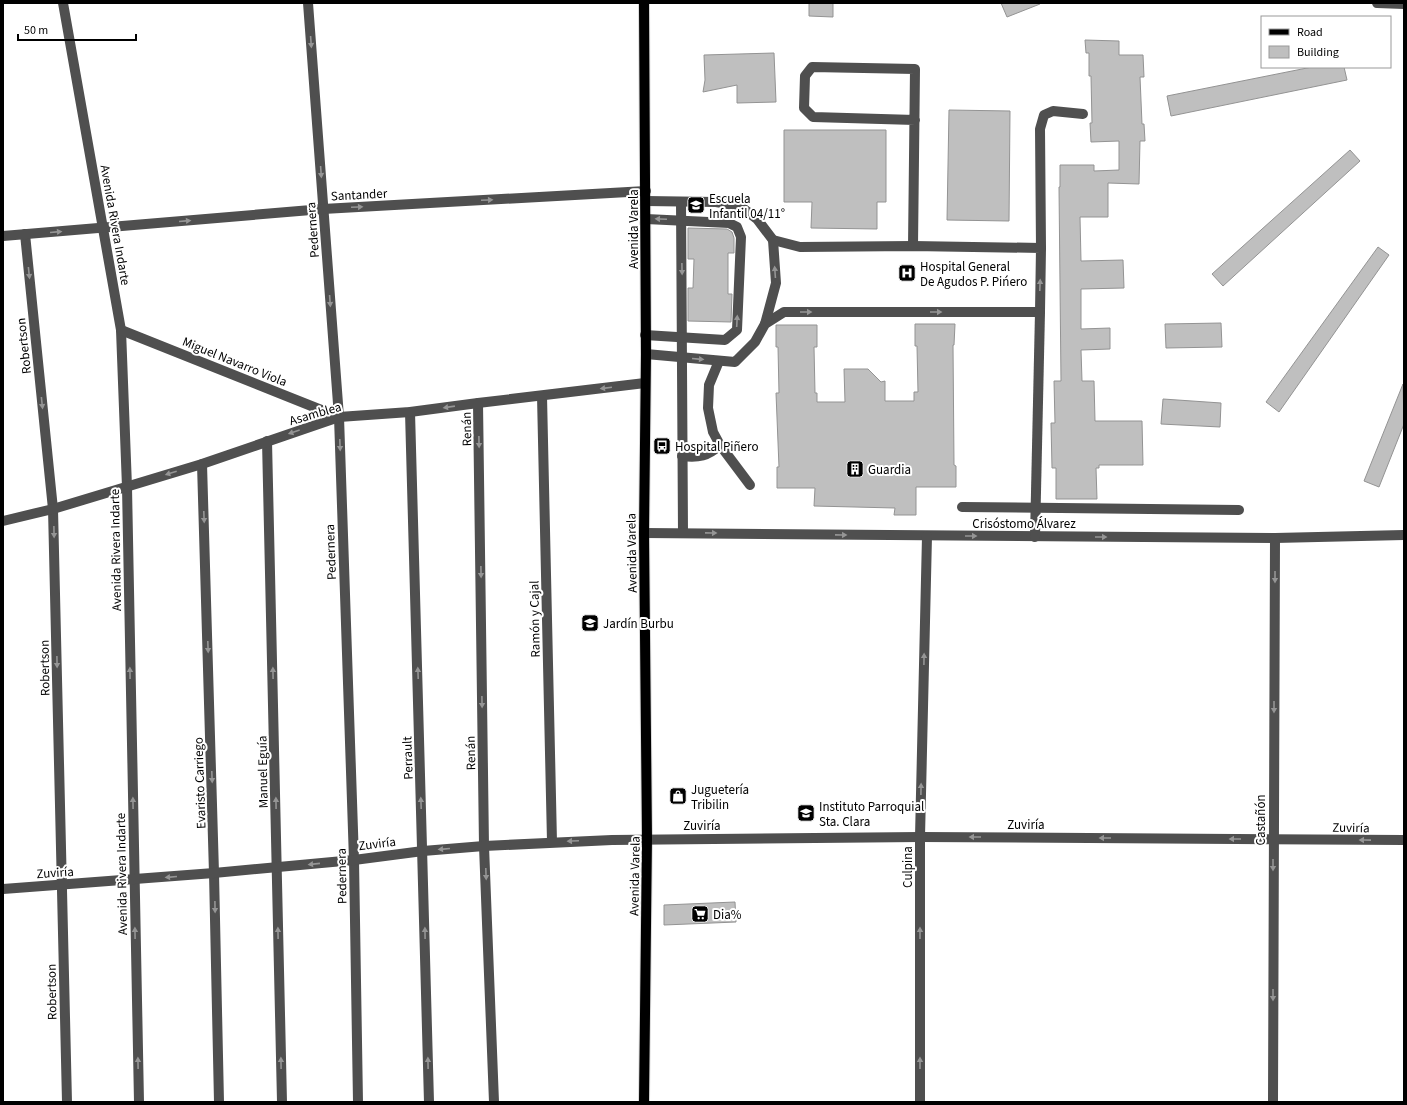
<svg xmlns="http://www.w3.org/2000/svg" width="1407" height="1105" viewBox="0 0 1407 1105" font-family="'Source Sans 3',sans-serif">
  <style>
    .building { fill: #bfbfbf; stroke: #939393 }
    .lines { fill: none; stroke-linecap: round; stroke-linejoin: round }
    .major-casing { stroke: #dbdbdb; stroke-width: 12 }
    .minor { stroke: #4f4f4f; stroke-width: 10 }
    .major { stroke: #000; stroke-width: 10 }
    .oneway { fill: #959595 }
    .labels { text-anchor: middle; stroke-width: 4; stroke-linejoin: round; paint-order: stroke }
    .street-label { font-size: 13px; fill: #000; stroke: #fff }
    .poi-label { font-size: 13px; fill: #000; stroke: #fff; text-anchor: start }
  </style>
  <rect width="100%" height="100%" fill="#fff"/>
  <g class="building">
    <path d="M809,3H833V17L809,16Z"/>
    <path d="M1001,3H1040V4L1007,17Z"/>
    <path d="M1085,40L1119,41V55H1143L1144,77H1140L1142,124H1144L1145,141H1140L1139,184L1108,183V217H1080L1081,261L1123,260L1124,288L1081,289V329L1110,328V349L1081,350L1082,381H1094L1095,421H1142L1143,465H1099V468H1096L1097,499H1056V468H1052L1051,423H1055L1054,381H1061L1059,187H1060V165H1094V171L1119,170V141L1091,142L1090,123H1092L1091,76H1089V53H1086Z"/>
    <path d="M774,53L776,102L737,103V85L703,92L705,80L704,55Z"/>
    <path d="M1312,67H1344L1347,80L1171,116L1167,96Z"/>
    <path d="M949,110L1010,111L1009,221L947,220Z"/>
    <path d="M784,130H886V202H877V229L811,228L812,202H784Z"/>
    <path d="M1350,150L1360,161L1223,286L1212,274Z"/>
    <path d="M688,228L727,229L732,232L734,238V253H728V294H732L731,322L688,321V288H693L694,259H688Z"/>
    <path d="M1378,247L1389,255L1279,412L1266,402Z"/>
    <path d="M1221,323L1222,347L1166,348L1165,324Z"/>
    <path d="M915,324H955L954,345H953L954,465L956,466V487H916V515H894L895,508L814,506L815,488H777V467H779L776,393H779L778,347H776V325H817V347H814L815,393H817V402H845L844,369H868L881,382L885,381V401H914V392H918L917,346H915Z"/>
    <path d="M1403,384L1404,424L1379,487L1364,481Z"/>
    <path d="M1163,399L1221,403L1220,427L1161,424Z"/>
    <path d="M735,902L736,922L664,925V905Z"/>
  </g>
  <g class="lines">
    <defs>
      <path id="major" d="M644,1102L647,838L644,533L646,354L644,3"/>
    </defs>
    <use href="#major" class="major-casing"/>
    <g class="minor">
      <path d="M63,3L121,330L127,487L139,1102"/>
      <path d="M308,3L339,417L354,860L358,1102"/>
      <path d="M1377,3L1404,4"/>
      <path d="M646,201L716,202L740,206L757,219L773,240L800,247L913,246L1041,248L1040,312H784L765,324L755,342L735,362L646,354"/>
      <path d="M681,202L683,533"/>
      <path d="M25,234L53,509L67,1102"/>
      <path d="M3,236L323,209L646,191"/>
      <path d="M913,246L915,69L812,67L805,76L804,108L813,117L915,120"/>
      <path d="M1041,248L1040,129L1044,115L1053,111L1083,114"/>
      <path d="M765,324L776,283L773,240"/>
      <path d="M121,330L339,417"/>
      <path d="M645,335L725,340L737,330L741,237L737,227L729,223L646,219"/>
      <path d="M719,361L709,385L708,408L713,432L720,445L750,485"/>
      <path d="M542,396L552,842"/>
      <path d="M478,403L484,846L494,1102"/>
      <path d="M410,412L429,1102"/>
      <path d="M267,441L282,1102"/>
      <path d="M682,456C699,458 708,456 720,445"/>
      <path d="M202,464L214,873L219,1102"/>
      <path d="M962,507L1239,510"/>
      <path d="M3,521L53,509L202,464L339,417L410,412L478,403L645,383"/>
      <path d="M644,533L1275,538L1404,535"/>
      <path d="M1035,537L1040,312"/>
      <path d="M3,889L214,873L354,860L423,851L484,846L612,840L920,837L1404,840"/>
      <path d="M920,1102V837L927,536"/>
      <path d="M1273,1102L1275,538"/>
    </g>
    <use href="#major" class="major"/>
  </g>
  <defs><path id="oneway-solid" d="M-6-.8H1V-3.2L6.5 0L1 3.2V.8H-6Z"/></defs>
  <g class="oneway">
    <use href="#oneway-solid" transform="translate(311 42) rotate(86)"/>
    <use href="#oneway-solid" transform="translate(321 172) rotate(86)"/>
    <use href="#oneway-solid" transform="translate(487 200) rotate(-3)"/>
    <use href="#oneway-solid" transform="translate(357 207) rotate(-3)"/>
    <use href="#oneway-solid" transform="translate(661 219) rotate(-178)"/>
    <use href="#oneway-solid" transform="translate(185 221) rotate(-5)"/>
    <use href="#oneway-solid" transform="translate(56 232) rotate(-5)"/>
    <use href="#oneway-solid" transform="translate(682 269) rotate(89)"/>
    <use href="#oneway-solid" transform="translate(775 272) rotate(-94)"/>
    <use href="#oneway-solid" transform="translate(29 273) rotate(84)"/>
    <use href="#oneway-solid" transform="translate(1040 285) rotate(-88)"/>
    <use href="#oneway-solid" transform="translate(330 301) rotate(86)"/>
    <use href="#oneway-solid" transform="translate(806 312)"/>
    <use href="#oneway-solid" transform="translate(936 312)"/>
    <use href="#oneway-solid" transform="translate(737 321) rotate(-87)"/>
    <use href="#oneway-solid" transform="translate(698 359) rotate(5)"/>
    <use href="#oneway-solid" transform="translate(606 388) rotate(173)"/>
    <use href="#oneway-solid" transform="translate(42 403) rotate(84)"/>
    <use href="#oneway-solid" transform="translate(449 407) rotate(172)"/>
    <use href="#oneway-solid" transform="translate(294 432) rotate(161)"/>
    <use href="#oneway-solid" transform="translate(479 442) rotate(89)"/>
    <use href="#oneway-solid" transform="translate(340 445) rotate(88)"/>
    <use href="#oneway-solid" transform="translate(171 473) rotate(163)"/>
    <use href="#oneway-solid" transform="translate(204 517) rotate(88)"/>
    <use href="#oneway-solid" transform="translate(54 532) rotate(89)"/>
    <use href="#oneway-solid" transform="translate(711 533) rotate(1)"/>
    <use href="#oneway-solid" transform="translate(841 535) rotate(1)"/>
    <use href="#oneway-solid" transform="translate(971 536)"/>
    <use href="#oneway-solid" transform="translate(1101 537)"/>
    <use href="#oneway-solid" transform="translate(481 572) rotate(89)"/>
    <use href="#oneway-solid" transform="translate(1275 577) rotate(90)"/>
    <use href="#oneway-solid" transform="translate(208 647) rotate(88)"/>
    <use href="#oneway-solid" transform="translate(924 659) rotate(-89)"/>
    <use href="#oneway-solid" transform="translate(57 662) rotate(89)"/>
    <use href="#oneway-solid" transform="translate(130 673) rotate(-91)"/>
    <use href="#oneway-solid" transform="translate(273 673) rotate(-91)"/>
    <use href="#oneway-solid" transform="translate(418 673) rotate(-92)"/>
    <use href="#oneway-solid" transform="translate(482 702) rotate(89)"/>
    <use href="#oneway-solid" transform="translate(1274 707) rotate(90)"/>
    <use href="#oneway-solid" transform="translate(212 777) rotate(88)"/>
    <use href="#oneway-solid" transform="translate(921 789) rotate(-89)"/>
    <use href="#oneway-solid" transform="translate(133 803) rotate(-91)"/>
    <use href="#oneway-solid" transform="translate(276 803) rotate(-91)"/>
    <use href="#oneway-solid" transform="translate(421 803) rotate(-92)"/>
    <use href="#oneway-solid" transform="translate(975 837) rotate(-180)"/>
    <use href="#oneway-solid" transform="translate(1105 838) rotate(-180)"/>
    <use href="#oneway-solid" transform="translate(1235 839) rotate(-180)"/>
    <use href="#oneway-solid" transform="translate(1365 840) rotate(-179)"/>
    <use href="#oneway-solid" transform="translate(573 841) rotate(178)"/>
    <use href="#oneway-solid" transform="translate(444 849) rotate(175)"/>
    <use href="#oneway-solid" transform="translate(314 864) rotate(174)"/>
    <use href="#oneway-solid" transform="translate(1273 865) rotate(90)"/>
    <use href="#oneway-solid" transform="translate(486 874) rotate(88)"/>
    <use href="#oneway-solid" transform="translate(171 877) rotate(175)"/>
    <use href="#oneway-solid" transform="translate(215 907) rotate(89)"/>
    <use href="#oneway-solid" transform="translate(135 933) rotate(-91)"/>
    <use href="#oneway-solid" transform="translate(278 933) rotate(-91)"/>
    <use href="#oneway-solid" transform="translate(425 933) rotate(-91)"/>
    <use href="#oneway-solid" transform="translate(920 933) rotate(-90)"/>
    <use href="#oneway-solid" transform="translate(1273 995) rotate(90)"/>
    <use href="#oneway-solid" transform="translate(138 1063) rotate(-91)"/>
    <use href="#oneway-solid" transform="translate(281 1063) rotate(-91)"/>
    <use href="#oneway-solid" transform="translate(428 1063) rotate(-91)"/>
    <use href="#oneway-solid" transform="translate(920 1063) rotate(-90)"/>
  </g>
  <defs>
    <symbol id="school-square" viewBox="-11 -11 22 22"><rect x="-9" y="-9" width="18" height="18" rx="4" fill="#000" stroke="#fff"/><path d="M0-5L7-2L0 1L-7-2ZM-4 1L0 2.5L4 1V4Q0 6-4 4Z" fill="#fff"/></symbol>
    <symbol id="hospital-square" viewBox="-11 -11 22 22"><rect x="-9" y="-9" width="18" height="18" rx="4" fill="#000" stroke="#fff"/><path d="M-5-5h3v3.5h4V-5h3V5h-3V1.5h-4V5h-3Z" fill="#fff"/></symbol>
    <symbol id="bus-square" viewBox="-11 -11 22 22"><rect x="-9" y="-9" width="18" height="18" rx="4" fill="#000" stroke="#fff"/><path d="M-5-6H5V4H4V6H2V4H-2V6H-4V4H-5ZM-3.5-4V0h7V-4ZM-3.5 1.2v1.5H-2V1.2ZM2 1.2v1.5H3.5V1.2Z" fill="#fff"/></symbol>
    <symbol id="building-square" viewBox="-11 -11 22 22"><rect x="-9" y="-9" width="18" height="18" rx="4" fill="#000" stroke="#fff"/><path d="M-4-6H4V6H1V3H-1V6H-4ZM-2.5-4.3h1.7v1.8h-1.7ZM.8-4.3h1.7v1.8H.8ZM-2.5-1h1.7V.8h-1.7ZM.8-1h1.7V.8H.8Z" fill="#fff"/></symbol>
    <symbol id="shop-square" viewBox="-11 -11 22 22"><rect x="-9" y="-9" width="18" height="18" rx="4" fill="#000" stroke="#fff"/><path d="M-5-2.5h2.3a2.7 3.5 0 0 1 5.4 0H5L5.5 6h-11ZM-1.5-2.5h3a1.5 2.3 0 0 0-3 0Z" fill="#fff"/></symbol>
    <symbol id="supermarket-square" viewBox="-11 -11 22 22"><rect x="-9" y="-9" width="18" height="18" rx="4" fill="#000" stroke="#fff"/><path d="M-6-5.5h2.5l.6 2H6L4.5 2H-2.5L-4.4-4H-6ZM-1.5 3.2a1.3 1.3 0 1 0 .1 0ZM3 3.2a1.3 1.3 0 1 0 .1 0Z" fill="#fff"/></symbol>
  </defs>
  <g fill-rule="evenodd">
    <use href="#school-square" x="686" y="195" width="20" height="20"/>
    <use href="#hospital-square" x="897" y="263" width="20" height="20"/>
    <use href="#bus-square" x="652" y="436" width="20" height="20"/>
    <use href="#building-square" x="845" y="459" width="20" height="20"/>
    <use href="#school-square" x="580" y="613" width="20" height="20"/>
    <use href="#shop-square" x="668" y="786" width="20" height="20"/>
    <use href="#school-square" x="796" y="803" width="20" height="20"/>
    <use href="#supermarket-square" x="690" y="904" width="20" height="20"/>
  </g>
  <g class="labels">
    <g class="street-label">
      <text transform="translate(359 194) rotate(-3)" y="5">Santander</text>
      <text transform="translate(116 225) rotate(80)" y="5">Avenida Rivera Indarte</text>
      <text transform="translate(633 229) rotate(-90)" y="5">Avenida Varela</text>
      <text transform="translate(312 230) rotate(-94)" y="5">Pedernera</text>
      <text transform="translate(23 346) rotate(-96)" y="5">Robertson</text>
      <text transform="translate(235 361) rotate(22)" y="5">Miguel Navarro Viola</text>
      <text transform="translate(315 413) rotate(-16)" y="5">Asamblea</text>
      <text transform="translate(466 429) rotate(-91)" y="5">Renán</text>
      <text x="1024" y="528">Crisóstomo Álvarez</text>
      <text transform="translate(115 550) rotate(-91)" y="5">Avenida Rivera Indarte</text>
      <text transform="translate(330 552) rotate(-92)" y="5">Pedernera</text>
      <text transform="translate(631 553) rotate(-91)" y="5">Avenida Varela</text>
      <text transform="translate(534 619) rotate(-91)" y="5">Ramón y Cajal</text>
      <text transform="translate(44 668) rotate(-91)" y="5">Robertson</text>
      <text transform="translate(470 753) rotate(-91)" y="5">Renán</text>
      <text transform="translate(407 758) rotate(-92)" y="5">Perrault</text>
      <text transform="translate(262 772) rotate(-91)" y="5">Manuel Eguía</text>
      <text transform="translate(199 783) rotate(-92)" y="5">Evaristo Carriego</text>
      <text transform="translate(1260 820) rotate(-90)" y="5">Castañón</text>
      <text x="1026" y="829">Zuviría</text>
      <text x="702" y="830">Zuviría</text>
      <text transform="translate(1351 827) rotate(1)" y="5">Zuviría</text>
      <text transform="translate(377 843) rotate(-7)" y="5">Zuviría</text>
      <text transform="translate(907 867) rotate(-90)" y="5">Culpina</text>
      <text transform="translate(55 872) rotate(-4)" y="5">Zuviría</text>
      <text transform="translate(121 874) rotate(-91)" y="5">Avenida Rivera Indarte</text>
      <text transform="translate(341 876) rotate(-91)" y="5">Pedernera</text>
      <text transform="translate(634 876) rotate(-89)" y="5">Avenida Varela</text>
      <text transform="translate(51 992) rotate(-91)" y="5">Robertson</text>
    </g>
    <g class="poi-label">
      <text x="709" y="203">Escuela<tspan x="709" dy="15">Infantil 04/11°</tspan></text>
      <text x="920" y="271">Hospital General<tspan x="920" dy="15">De Agudos P. Pińero</tspan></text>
      <text x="675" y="451">Hospital Piñero</text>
      <text x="868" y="474">Guardia</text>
      <text x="603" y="628">Jardín Burbu</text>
      <text x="691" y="794">Juguetería<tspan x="691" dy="15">Tribilin</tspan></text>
      <text x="819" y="811">Instituto Parroquial<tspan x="819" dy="15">Sta. Clara</tspan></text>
      <text x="713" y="919">Dia%</text>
    </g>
  </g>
  <rect width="1407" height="1105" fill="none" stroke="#000000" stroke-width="8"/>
  <rect x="1261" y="16" width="130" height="52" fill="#ffffff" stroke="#999999"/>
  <rect x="1269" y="29" width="20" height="6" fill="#000000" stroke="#999999"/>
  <text x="1297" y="36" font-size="12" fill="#000000">Road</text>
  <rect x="1269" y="46" width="20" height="12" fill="#bfbfbf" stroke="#999999"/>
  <text x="1297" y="56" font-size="12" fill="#000000">Building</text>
  <path d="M18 34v6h118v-6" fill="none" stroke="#000000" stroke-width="2"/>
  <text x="24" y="34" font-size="12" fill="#000000" stroke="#ffffff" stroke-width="3" paint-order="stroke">50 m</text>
</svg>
